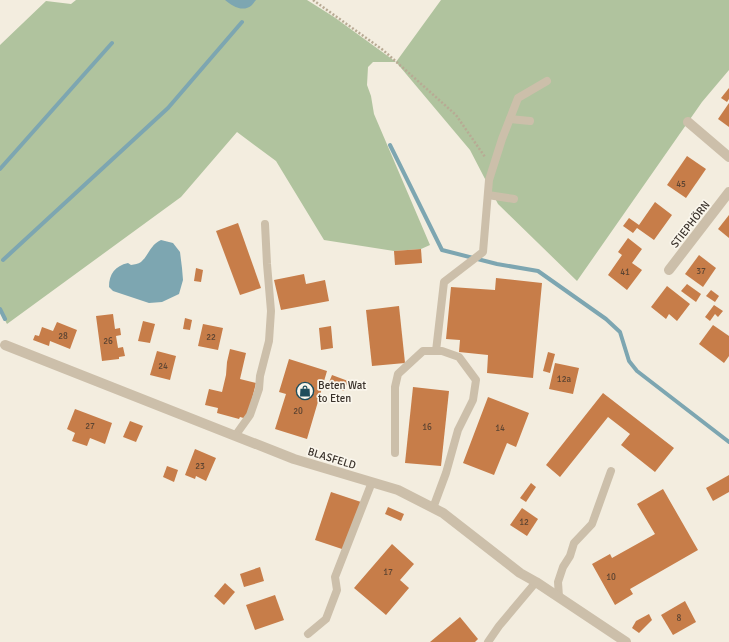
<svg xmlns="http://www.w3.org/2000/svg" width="729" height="642" viewBox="0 0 729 642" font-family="Signika,sans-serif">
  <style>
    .green { fill: #b0c39e }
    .water { fill: #7da6b1 }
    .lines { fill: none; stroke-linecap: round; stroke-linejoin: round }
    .stream { stroke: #7da6b1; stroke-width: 4 }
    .building { fill: #c77d49 }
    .path { stroke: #b8aa94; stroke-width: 2.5; stroke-dasharray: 2 2; stroke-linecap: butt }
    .lane { stroke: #ccbfaa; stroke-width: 8 }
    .street { stroke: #ccbfaa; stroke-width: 10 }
    .labels { text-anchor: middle; stroke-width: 3.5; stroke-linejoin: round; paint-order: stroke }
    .number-label { font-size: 9px; fill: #5c4432 }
    .street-label { font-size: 11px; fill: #39312a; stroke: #faf6ec }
    .poi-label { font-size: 11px; fill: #39312a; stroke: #faf6ec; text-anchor: start }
  </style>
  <rect width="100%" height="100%" fill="#f3eddf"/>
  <path class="green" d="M76,0H307L334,17L396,62L441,0H729V70L702,102L577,281L498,204L470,150L396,62H373L368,67L367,85L371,96L374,114L430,245L421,249L394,251L324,240L276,161L237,132L181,197L7,324L0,311V45L46,1L71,4Z"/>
  <g class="water">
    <path d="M225,0H256C254,2 253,4 252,5C243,13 232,6 225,0Z"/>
    <path d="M161,240L173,243L180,252L182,268L183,280L179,294L162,302L149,303L113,291L109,287C109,274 115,266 128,263L131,265C135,264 138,264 141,262C149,255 150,245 161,240Z"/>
  </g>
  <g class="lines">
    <g class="stream">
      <path d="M390,145L442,250L497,264L538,271L606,319L620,332L629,361L637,371L729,442"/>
      <path d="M0,169L112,43"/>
      <path d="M3,260L168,108L242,22"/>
      <path d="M0,309L5,319"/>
    </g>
  </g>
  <g class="building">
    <path d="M729,88V99L727,102L721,98Z"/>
    <path d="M729,103V127L718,119Z"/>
    <path d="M687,156L706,169L686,198L667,185Z"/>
    <path d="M655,202L672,215L654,240L637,228L633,233L623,226L629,218L639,225Z"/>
    <path d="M729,215V238L718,229Z"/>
    <path d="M238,223L261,288L240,295L216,231Z"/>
    <path d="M628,238L642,249L632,263L642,270L627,290L608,275L622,255L618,252Z"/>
    <path d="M421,249L422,263L395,265L394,251Z"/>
    <path d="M699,255L716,268L703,287L685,274Z"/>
    <path d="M196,268L203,270L201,282L194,281Z"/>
    <path d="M304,274L306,284L325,280L329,301L281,310L274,280Z"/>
    <path d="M496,278L542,283L533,378L487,373L488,355L459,352L460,340L446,339L451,287L495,290Z"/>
    <path d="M687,284L701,294L696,302L681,291Z"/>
    <path d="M667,286L690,304L677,321L669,314L666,319L651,307Z"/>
    <path d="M711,290L719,296L715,302L706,296Z"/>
    <path d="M714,305L723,311L718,317L715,314L710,321L705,317Z"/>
    <path d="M399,306L405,363L372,366L366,310Z"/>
    <path d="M113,314L115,329L120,328L121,335L116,336L118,348L123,347L125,356L119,357V359L102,361L96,316Z"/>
    <path d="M185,318L192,320L190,330L183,329Z"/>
    <path d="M143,321L155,324L150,343L138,341Z"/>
    <path d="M57,322L77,330L70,349L50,341L49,346L33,340L35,335L39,336L42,327L53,331Z"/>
    <path d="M203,324L223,328L218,350L198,346Z"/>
    <path d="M713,325L729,336V356L724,363L699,344Z"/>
    <path d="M331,326L333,348L321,350L319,328Z"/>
    <path d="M230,349L246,353L240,379L256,383L247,419L240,417L239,419L217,413L218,408L205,405L209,389L222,392L226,375L227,362Z"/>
    <path d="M157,351L176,356L170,380L150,375Z"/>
    <path d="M548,352L555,354L550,373L543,371Z"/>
    <path d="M289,359L327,371L307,439L275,429L286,394L279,392Z"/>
    <path d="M555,363L579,368L573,394L549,389Z"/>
    <path d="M332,375L348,381L344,391L328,385Z"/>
    <path d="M413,387L449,391L441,466L405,463Z"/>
    <path d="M603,393L674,448L655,472L621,445L630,434L608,417L560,477L546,465Z"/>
    <path d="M488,397L529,413L516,447L507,443L494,475L463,463Z"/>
    <path d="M75,409L112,423L105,444L90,438L87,446L72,441L75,433L67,429Z"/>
    <path d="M130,421L143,426L136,442L123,437Z"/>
    <path d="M195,449L216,458L206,481L196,476L195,479L185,475Z"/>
    <path d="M167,466L178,470L174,482L163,477Z"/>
    <path d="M729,475V492L713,501L706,488Z"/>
    <path d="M531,483L536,487L526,502L520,498Z"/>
    <path d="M663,489L698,550L630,589L633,594L615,605L592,564L610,554L612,558L655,534L637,504Z"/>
    <path d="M331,492L361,502L345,550L315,540Z"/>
    <path d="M388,507L404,514L401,521L385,514Z"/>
    <path d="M522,508L538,519L527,536L510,525Z"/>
    <path d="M392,544L414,564L400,580L409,588L386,615L354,588Z"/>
    <path d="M260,567L264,581L244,587L240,574Z"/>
    <path d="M225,583L235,592L224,605L214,596Z"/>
    <path d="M275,595L284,620L255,630L246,605Z"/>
    <path d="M685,601L696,622L673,635L661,615Z"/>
    <path d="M649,614L652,620L639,633L632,628L636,621Z"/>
    <path d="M460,617L478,639L475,642H430Z"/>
  </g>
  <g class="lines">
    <path class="path" d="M313,0L383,50L456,115L485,157"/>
    <g class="lane">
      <path d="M510,119L530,121"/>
      <path d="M488,195L514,199"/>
      <path d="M436,351L444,282L483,252L489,180L502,139L518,98L547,81"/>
      <path d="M235,436L250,415L259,389L260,376L269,341L271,311L267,264L265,224"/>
      <path d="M395,453V387L398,374L423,351H442L459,357L476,380L473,400L458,430L446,473L433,508"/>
      <path d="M559,597L558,582L563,567L570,556L574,543L592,524L611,471"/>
      <path d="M308,634L326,619L337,590L335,577L372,482"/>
      <path d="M488,642L499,626L536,582"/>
    </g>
    <g class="street">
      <path d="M688,122L729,157"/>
      <path d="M669,270L729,192"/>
      <path d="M5,345L294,459L398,490L443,513L520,573L536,582L626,642"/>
    </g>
  </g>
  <defs>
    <symbol id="shop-ring" viewBox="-11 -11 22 22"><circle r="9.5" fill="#faf6ec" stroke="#1e4d5c" stroke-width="1.5"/><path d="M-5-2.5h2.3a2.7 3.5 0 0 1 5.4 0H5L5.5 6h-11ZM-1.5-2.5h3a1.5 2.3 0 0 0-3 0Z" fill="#1e4d5c"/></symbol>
  </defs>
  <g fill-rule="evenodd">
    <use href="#shop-ring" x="295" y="381" width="20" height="20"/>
  </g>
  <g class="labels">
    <g class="number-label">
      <text x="681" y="187">45</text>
      <text x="701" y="274">37</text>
      <text x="625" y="275">41</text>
      <text x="63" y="339">28</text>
      <text x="211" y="340">22</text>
      <text x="108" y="344">26</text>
      <text x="163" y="369">24</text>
      <text x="564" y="382">12a</text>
      <text x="298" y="414">20</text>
      <text x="90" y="429">27</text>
      <text x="427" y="430">16</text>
      <text x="500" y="431">14</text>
      <text x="200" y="469">23</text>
      <text x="524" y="525">12</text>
      <text x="388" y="575">17</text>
      <text x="611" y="580">10</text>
      <text x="679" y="621">8</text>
    </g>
    <g class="street-label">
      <text transform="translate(690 224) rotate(-52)" y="4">STIEPHÖRN</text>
      <text transform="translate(332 458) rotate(17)" y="4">BLASFELD</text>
    </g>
    <g class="poi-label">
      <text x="318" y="389">Beten Wat<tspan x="318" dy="13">to Eten</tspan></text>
    </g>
  </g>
</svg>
